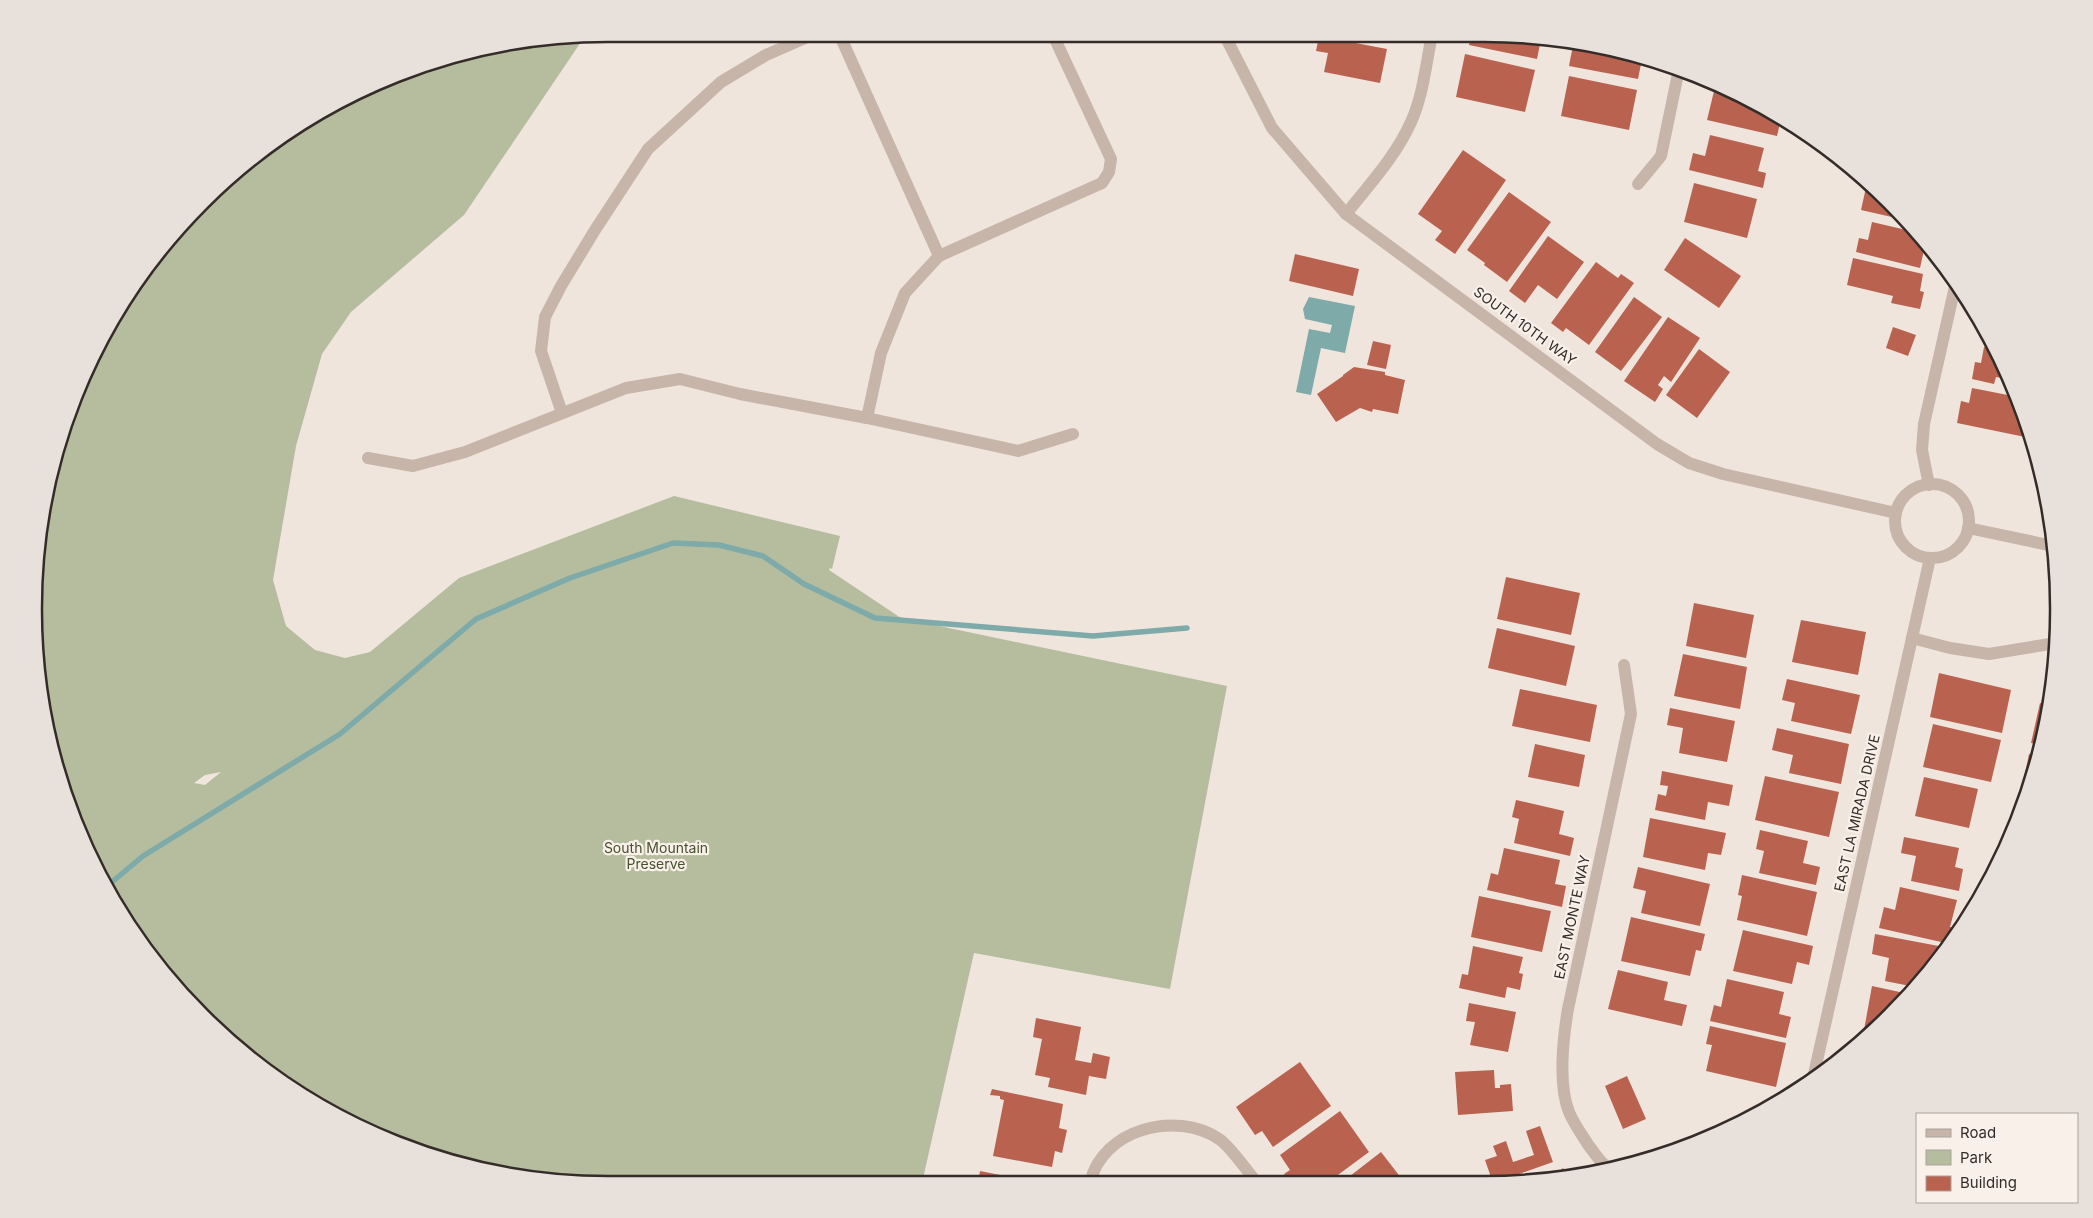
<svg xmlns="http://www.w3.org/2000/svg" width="2093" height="1218" viewBox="0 0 2093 1218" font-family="Inter,sans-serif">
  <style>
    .green { fill: #b5bd9e; fill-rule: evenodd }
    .water { fill: #7eaaa9 }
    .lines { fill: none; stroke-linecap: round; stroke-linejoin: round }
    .stream { stroke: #7eaaa9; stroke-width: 5.5 }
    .building { fill: #ba6250 }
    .minor { stroke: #c7b5aa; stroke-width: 12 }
    .labels { text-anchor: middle; stroke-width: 4.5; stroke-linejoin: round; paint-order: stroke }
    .street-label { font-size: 14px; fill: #352c29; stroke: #f8f0e9 }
    .park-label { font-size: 14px; fill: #47512f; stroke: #f8f0e9 }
    .rim { fill: none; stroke: #352c29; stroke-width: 2.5 }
  </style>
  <rect width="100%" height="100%" fill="#f0e5dd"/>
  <path class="green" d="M534,39H583L464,215L351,312L322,354L296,446L273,580L286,626L315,650L345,658L370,652L459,578L674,496L840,536L832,569L830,568L829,570L901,618L1227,686L1170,989L974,953L922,1183H571L424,1154L290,1087L229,1041L153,959L111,896L64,794L35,646L39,534L53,460L93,355L131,289L202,202L259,152L354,93L424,64ZM221,772L205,785L194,783L205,775Z"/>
  <path class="water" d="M1309,297L1355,306L1345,353L1321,348L1311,395L1296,392L1309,329L1330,333L1332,325L1305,319L1303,309Z"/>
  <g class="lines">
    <path class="stream" d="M106,887L143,856L340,734L476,619L570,578L673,543L719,545L763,556L804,584L875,618L1093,636L1187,628"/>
  </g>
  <g class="building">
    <path d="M1471,35H1522L1541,39L1537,59L1469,45Z"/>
    <path d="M1319,36L1387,49L1380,83L1324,72L1328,53L1316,51Z"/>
    <path d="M1573,45L1642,59L1638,79L1569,66Z"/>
    <path d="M1465,54L1535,70L1525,112L1456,97Z"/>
    <path d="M1569,76L1637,90L1629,130L1561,116Z"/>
    <path d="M1715,87L1781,119L1777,136L1707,120Z"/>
    <path d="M1710,135L1764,148L1758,171L1766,173L1763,188L1689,170L1693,153L1705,156Z"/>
    <path d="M1463,150L1506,180L1455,254L1435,240L1442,231L1418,214Z"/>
    <path d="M1694,183L1757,199L1747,238L1684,222Z"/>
    <path d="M1867,183L1891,202L1905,220L1861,210Z"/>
    <path d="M1509,192L1551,222L1507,282L1484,265L1485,263L1467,250Z"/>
    <path d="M1872,222L1915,232L1931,252L1924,250L1920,268L1856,252L1859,238L1868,240Z"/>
    <path d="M1548,236L1584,262L1557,299L1538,285L1525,303L1509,291Z"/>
    <path d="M1685,238L1741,276L1719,308L1664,270Z"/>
    <path d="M1295,254L1359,269L1353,296L1289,281Z"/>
    <path d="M1853,258L1923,274L1920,291L1924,292L1920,309L1891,303L1893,296L1847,285Z"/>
    <path d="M1596,262L1618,278L1621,274L1634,283L1589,345L1566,328L1563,332L1551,323Z"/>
    <path d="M1634,297L1662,317L1621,371L1595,352Z"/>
    <path d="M1668,317L1700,338L1671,382L1664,376L1658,385L1663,389L1655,402L1624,381Z"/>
    <path d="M1893,327L1916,335L1908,356L1886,348Z"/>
    <path d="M1373,341L1391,345L1386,369L1367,365Z"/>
    <path d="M1984,347L1994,349L2016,392L2006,390L2008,379L1996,377L1994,384L1972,379L1975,362L1981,363Z"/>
    <path d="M1699,349L1730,372L1697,418L1666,395Z"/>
    <path d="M1354,367L1385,372V375L1405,380L1398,414L1373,409L1372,412L1360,408L1336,422L1317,394L1343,376V375Z"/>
    <path d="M1972,388L2018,397L2030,438L1957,423L1961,401L1969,403Z"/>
    <path d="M1506,577L1580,593L1571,635L1497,619Z"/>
    <path d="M1694,603L1754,615L1746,658L1686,646Z"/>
    <path d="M1801,620L1866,632L1858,675L1792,662Z"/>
    <path d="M1497,628L1575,646L1566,686L1488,668Z"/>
    <path d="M1683,654L1747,667L1740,709L1674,696Z"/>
    <path d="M1939,673L2011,690L2002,733L1930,717Z"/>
    <path d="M1787,679L1860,695L1851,734L1791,721L1795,703L1782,700Z"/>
    <path d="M1520,689L1597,705L1590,742L1512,726Z"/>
    <path d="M2040,703L2050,706L2048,721L2041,745L2031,743Z"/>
    <path d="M1670,708L1735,721L1727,762L1679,753L1683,728L1667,725Z"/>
    <path d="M1933,724L2001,740L1991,782L1923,767Z"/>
    <path d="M1777,728L1849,744L1841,784L1789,773L1793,755L1772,750Z"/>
    <path d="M1535,744L1585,755L1579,787L1528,777Z"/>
    <path d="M2029,754L2038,756L2025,798L2020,797Z"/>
    <path d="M1662,771L1733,785L1729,806L1708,802L1705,820L1655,810L1658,794L1666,796L1668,786L1660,785Z"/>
    <path d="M1765,776L1839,792L1829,837L1755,820Z"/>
    <path d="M1924,777L1978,789L1969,828L1915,816Z"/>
    <path d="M1516,800L1564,811L1559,834L1574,838L1570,856L1514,843L1519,819L1512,817Z"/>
    <path d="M1650,818L1726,833L1721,855L1708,853L1705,870L1643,857Z"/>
    <path d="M1760,830L1808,841L1803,863L1820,867L1816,885L1759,873L1764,851L1756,849Z"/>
    <path d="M1904,837L1959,848L1955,867L1963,869L1959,891L1911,881L1916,856L1901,853Z"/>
    <path d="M1504,848L1560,860L1555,884L1566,886L1562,907L1487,890L1491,873L1498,875Z"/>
    <path d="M1638,867L1710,884L1700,926L1641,913L1646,891L1633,888Z"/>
    <path d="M1742,875L1817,892L1807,936L1737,920L1742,896L1738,895Z"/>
    <path d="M1900,887L1957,900L1950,927L1958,929L1957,936L1950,944L1879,928L1884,907L1895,910Z"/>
    <path d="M1479,896L1551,911L1542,952L1471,937Z"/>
    <path d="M1631,917L1705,934L1701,951L1696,950L1690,976L1621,961Z"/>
    <path d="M1743,930L1813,946L1809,965L1797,962L1792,984L1733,971Z"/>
    <path d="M1875,934L1944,947L1943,952L1915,987L1885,981L1889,958L1872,954Z"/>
    <path d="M1473,946L1523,957L1519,973L1523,974L1520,990L1507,987L1505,998L1459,988L1462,974L1468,975Z"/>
    <path d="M1618,970L1668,982L1664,1000L1687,1005L1682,1026L1608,1009Z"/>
    <path d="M1727,979L1784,992L1779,1014L1791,1017L1786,1038L1710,1021L1714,1005L1721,1007Z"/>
    <path d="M1872,986L1909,994L1891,1016L1870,1032L1864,1030Z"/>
    <path d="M1469,1003L1516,1012L1508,1052L1470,1045L1475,1022L1466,1021Z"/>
    <path d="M1036,1018L1081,1027L1075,1060L1091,1063L1093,1053L1110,1057L1106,1079L1089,1076L1086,1095L1048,1087L1050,1078L1035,1075L1042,1039L1033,1037Z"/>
    <path d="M1710,1026L1786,1043L1776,1087L1706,1071L1712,1045L1706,1044Z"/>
    <path d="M1300,1062L1331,1106L1273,1147L1262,1131L1255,1135L1236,1107Z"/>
    <path d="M1494,1070L1495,1088H1500V1085L1511,1084L1513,1111L1458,1115L1455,1072Z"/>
    <path d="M1627,1076L1646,1119L1623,1129L1605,1086Z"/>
    <path d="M992,1089L1063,1104L1059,1128L1067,1130L1062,1153L1055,1151L1052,1167L993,1156L1004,1100L1000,1099V1096L990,1095Z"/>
    <path d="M1340,1111L1369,1152L1327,1183H1290L1284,1174L1290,1170L1280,1155Z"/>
    <path d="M1540,1126L1553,1162L1493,1183L1485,1160L1497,1156L1493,1146L1506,1141L1513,1162L1534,1155L1526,1131Z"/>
    <path d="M1381,1152L1405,1183H1341Z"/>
    <path d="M1563,1168L1568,1174L1553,1177Z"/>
    <path d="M980,1171L1035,1182V1183H978Z"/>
  </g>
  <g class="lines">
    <g class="minor">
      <path d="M1225,36L1272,128L1346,214L1657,444L1689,463L1723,474L1896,513"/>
      <path d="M1638,184L1661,156L1679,69"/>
      <path d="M1346,214C1369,185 1396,156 1411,122C1423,96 1426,64 1432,35"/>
      <path d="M939,256L1102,183L1109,172L1111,159L1054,37"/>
      <path d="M562,413L541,351L545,317L561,286L595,230L648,149L721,82L766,55L805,38"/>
      <path d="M867,418L1018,451L1073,434"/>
      <path d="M368,458L413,466L465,452L626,388L680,379L740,394L867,418L881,353L905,293L939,256L841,38"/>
      <circle cx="1932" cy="521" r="37"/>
      <path d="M1929,485L1922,450L1924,424L1956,282"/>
      <path d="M1968,528L2053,546"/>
      <path d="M1912,638L1950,648L1989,654L2056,643"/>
      <path d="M1814,1074L1930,558"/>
      <path d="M1606,1166C1599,1161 1595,1153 1589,1146C1582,1135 1574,1124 1569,1112C1558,1085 1563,1038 1568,1009L1631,714L1624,665"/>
      <path d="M1090,1183C1102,1129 1176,1110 1219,1139C1230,1146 1248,1172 1257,1183"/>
    </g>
  </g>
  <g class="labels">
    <g class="street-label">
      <text transform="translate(1525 326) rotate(36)" y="5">SOUTH 10TH WAY</text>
      <text transform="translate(1857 813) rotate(-77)" y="5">EAST LA MIRADA DRIVE</text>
      <text transform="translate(1572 917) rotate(-78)" y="5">EAST MONTE WAY</text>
    </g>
    <g class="park-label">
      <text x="656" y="853">South Mountain<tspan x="656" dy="16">Preserve</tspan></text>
    </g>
  </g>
  <path d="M0 0H2093V1218H0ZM608 42H1484A566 566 0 0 1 2050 608V610A566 566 0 0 1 1484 1176H608A566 566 0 0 1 42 610V608A566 566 0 0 1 608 42Z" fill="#e8e0da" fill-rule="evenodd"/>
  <path class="rim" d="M608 42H1484A566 566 0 0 1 2050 608V610A566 566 0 0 1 1484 1176H608A566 566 0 0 1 42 610V608A566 566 0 0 1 608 42Z"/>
  <rect x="1916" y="1113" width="162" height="90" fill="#f8f0e9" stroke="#aaa29c"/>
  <rect x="1926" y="1129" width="25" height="8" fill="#c7b5aa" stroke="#aaa29c"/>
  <text x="1960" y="1138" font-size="15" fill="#352c29">Road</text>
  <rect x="1926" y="1150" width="25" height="15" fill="#b5bd9e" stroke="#aaa29c"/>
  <text x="1960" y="1163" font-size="15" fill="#352c29">Park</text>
  <rect x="1926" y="1176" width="25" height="15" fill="#ba6250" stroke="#aaa29c"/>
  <text x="1960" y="1188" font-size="15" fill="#352c29">Building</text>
</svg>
